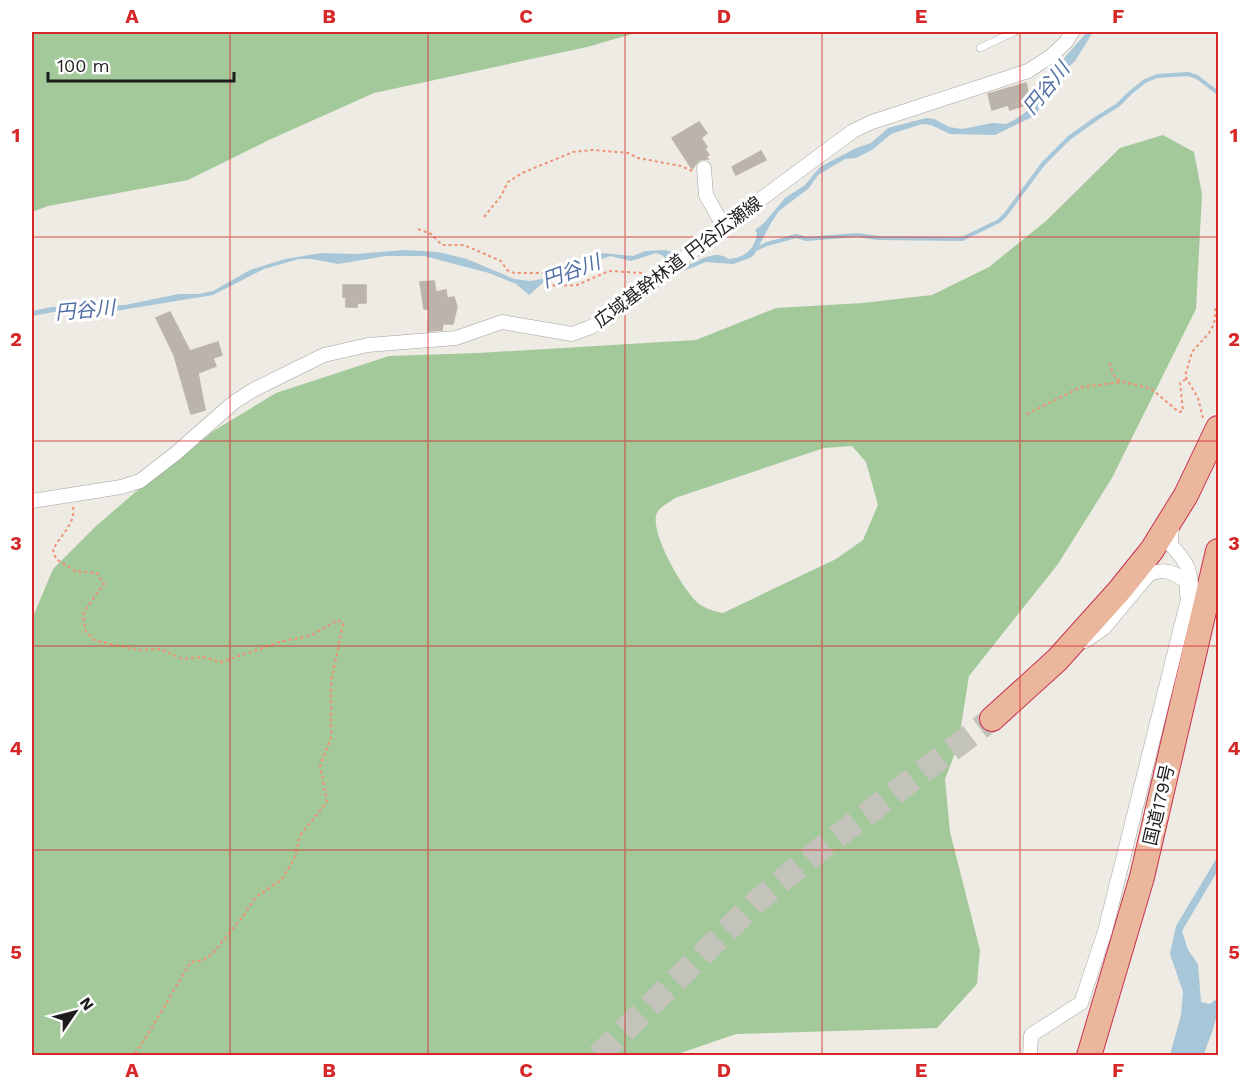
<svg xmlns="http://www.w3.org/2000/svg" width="1250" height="1087" viewBox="0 0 1250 1087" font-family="'Work Sans','Noto Sans JP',sans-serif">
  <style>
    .forest { fill: #a3c99b; fill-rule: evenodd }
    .water { fill: #a7c6d8 }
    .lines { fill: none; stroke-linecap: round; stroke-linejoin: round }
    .stream { stroke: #a7c6d8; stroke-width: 4 }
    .building { fill: #bab4ad; stroke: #beb4a7; stroke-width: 1.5 }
    .trunk-tunnel { stroke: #c3c2bb; stroke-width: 24; stroke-dasharray: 24 12; stroke-linecap: butt }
    .service-casing { stroke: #a1a1a1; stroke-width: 8 }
    .minor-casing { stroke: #a1a1a1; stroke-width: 15 }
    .trunk-casing { stroke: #ca3251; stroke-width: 26 }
    .path { stroke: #ee9174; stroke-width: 2; stroke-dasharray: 3 3; stroke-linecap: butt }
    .service { stroke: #fff; stroke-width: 7 }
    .minor { stroke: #fff; stroke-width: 14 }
    .trunk { stroke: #eab69c; stroke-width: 24 }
    .grid { fill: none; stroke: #d62828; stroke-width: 1.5; stroke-opacity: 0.55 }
    .labels { text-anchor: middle; stroke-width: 6; stroke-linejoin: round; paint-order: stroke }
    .street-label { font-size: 18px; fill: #1d1d1d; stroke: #fff }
    .water-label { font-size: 20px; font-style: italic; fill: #516fa4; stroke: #fff }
    .neatline { fill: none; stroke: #d62828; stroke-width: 2 }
    .grid-label { font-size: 20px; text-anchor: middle; font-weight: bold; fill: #d62828 }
  </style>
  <rect width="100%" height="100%" fill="#edebe3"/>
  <g class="forest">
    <path d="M32,32H639L587,47L374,93L269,140L188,180L48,206L32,212Z"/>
    <path d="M1163,135L1194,152L1202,194L1196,309L1112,478L1058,564L969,676L958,745L945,779L950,832L980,950L977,984L937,1028L736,1034L672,1056H32V619L53,569L96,526L146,483L215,430L276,393L389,356L478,353L696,340L776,308L863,303L932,295L989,267L1046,221L1120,148ZM852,446L866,462L878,505L863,540L836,559L723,613C714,611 705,609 698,603C683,590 652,536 656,516C657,508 669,503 675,498L824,448Z"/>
  </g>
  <g class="water">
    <path d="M1087,32H1093L1075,61L1053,82L1038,111L1032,117L995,135L950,134L931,125L922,124L891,134L872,150L856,158L845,159L818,175L809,188L779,211L771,223L754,255L750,258L733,264L706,262L683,271L676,269L662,255L656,253L631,261L610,256L591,263L581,270L544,282L529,295L516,284L489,273L424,256H386L338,264L312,259H299L264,269L213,295L109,312H54L32,316V311L52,307L125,305L179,294H198L213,291L250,270L285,259L321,253L356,254L405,250L438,252L467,259L514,279L530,281L548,278L578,267L602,253L633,256L645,251L665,250L672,252L688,265C700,261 716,249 728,259C745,258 755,249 757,233L755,230L764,223L785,198L805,185L820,167L856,148L871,143L888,128L926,118L934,119L949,127L962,129L992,123L1006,124L1016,119L1030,109L1052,72Z"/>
    <path d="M1218,856V870L1182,931L1188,950L1198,964L1201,1002L1210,1004L1218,998C1219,1019 1210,1035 1204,1055H1170L1181,1015L1183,992L1170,954L1176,926Z"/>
  </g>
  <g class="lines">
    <path class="stream" d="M754,250L767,244L796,236L807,239L857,235L878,238L962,239L999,221L1006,214L1043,164L1069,138L1097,118L1118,105L1130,93L1145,81L1157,76L1188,74L1197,77L1218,93"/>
  </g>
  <g class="building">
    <path d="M1026,83L1030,99L1024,101L1025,105L1010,110L1008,105L992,110L988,94Z"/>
    <path d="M699,122L707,133L701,138L707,147L705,149L709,155L706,156L708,159L699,160L692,169L672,138Z"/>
    <path d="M761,151L766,160L736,175L732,167Z"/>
    <path d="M434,281L436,292L446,290L447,298L454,297L457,307L453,324H443L442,330L428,331L429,309H424L420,282Z"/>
    <path d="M343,285H366V303H357V307H346V297H343Z"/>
    <path d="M170,312L190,351L218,342L222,355L213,358L216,366L198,373L205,410L191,414L174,355L156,318Z"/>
  </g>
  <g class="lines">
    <path class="trunk-tunnel" d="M598,1056L756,902L818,851L992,719"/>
    <defs>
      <path id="service" d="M980,48L1014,32"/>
      <g id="minor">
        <path d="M704,168L706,195L724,227"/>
        <path d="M32,501L121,487L140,481L175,454L233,403L253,390L324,355L368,345L456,338L502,322L572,334L591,327L610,315L723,227L853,131L872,122L1028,71L1051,56L1066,42L1072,32"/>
        <path d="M1085,641L1104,628L1149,574C1164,568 1175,572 1187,583V594"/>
        <path d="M1030,1056L1031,1035L1081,1003L1105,931L1191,587C1191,568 1184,559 1171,545L1172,524"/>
      </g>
      <g id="trunk">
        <path d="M992,719L1057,660L1119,591L1152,550L1186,495L1218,428"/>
        <path d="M1089,1056L1142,877L1218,551"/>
      </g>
    </defs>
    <use href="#service" class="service-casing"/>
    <use href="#minor" class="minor-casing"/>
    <use href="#trunk" class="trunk-casing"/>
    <g class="path">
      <path d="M484,217L501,196L508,182L522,173L573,152L592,150L628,153L638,158L681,166L692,171"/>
      <path d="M418,229L431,234L442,245H464L501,261L507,270L514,273H547L554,286L577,285L609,271L642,273"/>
      <path d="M1110,363C1111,372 1115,379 1122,382"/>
      <path d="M1027,414L1081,387L1123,382L1150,388L1179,412L1183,411L1180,383L1186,379"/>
      <path d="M1203,418L1198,398L1185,376L1192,352L1209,333L1214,324L1216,305"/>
      <path d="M73,507C76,524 60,535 53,550L56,559L75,571L97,573L104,584L85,610L83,617L86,632L94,640L137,650L160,649L183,659L203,657L221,662L283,641L310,636L338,620L343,624L331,682V738L320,765L327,802L301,834L294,859L282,879L255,898L244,915L213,953L204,960L191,962C171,993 155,1026 133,1056"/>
    </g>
    <use href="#service" class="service"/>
    <use href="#minor" class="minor"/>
    <use href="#trunk" class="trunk"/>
  </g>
  <path class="grid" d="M230,32V1056M428,32V1056M625,32V1056M822,32V1056M1020,32V1056M32,237H1218M32,441H1218M32,646H1218M32,850H1218"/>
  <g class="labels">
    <g class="street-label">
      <text transform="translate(678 262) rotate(-37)" y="6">広域基幹林道 円谷広瀬線</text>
      <text transform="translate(1159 805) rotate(-77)" y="6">国道179号</text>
    </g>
    <g class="water-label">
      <text transform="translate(1046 88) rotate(-51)" y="7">円谷川</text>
      <text transform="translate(571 271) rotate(-20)" y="7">円谷川</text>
      <text transform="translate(85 310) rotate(-5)" y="7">円谷川</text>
    </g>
  </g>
  <rect width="1250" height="1087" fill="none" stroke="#ffffff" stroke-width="66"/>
  <g transform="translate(75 1012) rotate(55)" stroke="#ffffff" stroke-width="4.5" paint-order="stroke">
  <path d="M0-4.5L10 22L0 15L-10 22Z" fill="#1d1d1d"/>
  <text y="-9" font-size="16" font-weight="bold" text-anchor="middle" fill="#1d1d1d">N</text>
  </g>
  <path d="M48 72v9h186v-9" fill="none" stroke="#1d1d1d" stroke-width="3"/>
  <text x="57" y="72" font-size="18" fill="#1d1d1d" stroke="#ffffff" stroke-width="4.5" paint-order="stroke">100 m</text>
  <rect x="33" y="33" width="1184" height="1021" class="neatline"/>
  <g class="grid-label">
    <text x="132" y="23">A</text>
    <text x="329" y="23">B</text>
    <text x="526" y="23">C</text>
    <text x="724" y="23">D</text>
    <text x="921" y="23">E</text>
    <text x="1118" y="23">F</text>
    <text x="16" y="142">1</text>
    <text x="1234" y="142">1</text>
    <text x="16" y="346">2</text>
    <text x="1234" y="346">2</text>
    <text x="16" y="550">3</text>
    <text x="1234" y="550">3</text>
    <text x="16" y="755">4</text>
    <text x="1234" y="755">4</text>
    <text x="16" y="959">5</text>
    <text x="1234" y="959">5</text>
    <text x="132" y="1077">A</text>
    <text x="329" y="1077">B</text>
    <text x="526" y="1077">C</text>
    <text x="724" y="1077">D</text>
    <text x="921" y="1077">E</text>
    <text x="1118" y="1077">F</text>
  </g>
</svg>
